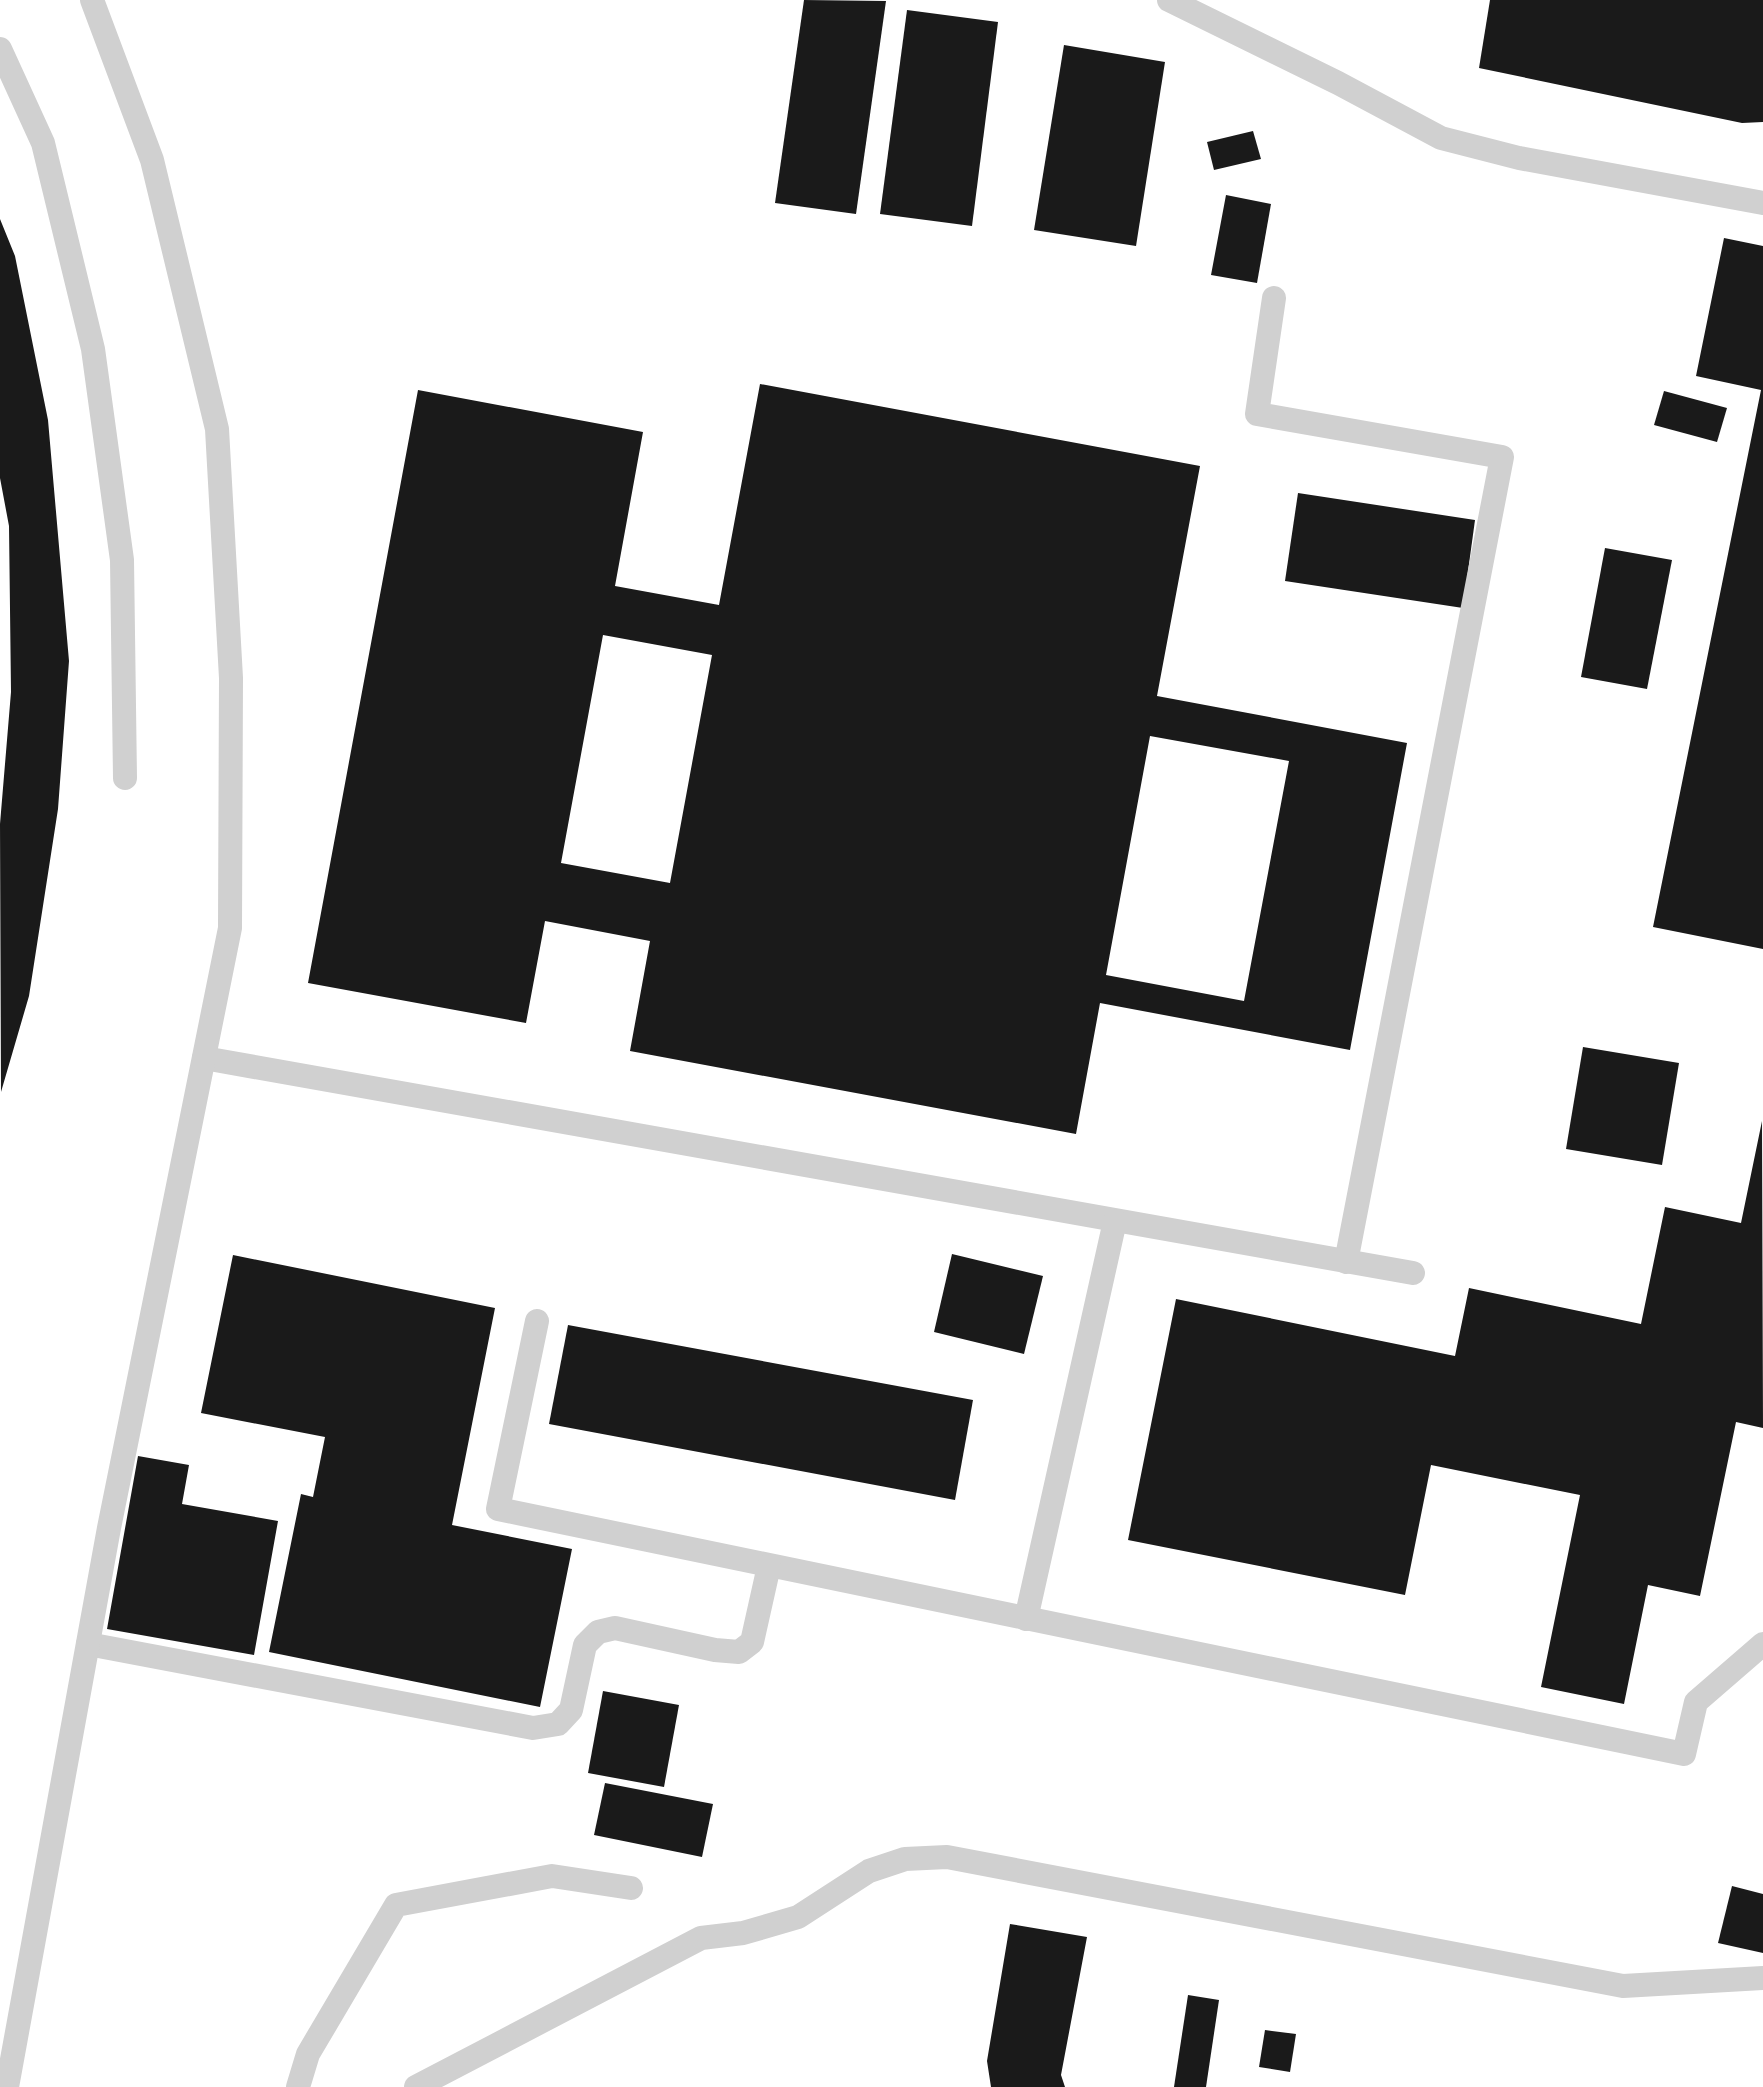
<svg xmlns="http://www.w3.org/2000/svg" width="1763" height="2087" viewBox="0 0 1763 2087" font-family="'Fira Sans Condensed',sans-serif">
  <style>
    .building { fill: #1a1a1a; fill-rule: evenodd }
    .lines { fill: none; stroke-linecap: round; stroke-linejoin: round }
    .lane { stroke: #d0d0d0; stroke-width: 24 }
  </style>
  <rect width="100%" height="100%" fill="#fff"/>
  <g class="building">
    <path d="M804,0L886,1L856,214L775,203Z"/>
    <path d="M1490,0H1763V122L1742,123L1479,68Z"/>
    <path d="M907,10L998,22L972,226L880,214Z"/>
    <path d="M1064,45L1165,62L1136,246L1034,230Z"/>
    <path d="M1253,131L1261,159L1214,170L1207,142Z"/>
    <path d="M1226,195L1271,204L1257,283L1211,275Z"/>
    <path d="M0,219L15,256L48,420L69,661L58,809L29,996L1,1092L0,824L11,692L9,526L0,478Z"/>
    <path d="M1724,238L1763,246V949L1653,927L1761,390L1696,376Z"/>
    <path d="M760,384L1200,466L1157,696L1407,743L1350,1050L1100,1003L1076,1134L630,1051L650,941L545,921L526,1023L308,983L418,390L643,432L615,586L719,605ZM603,635L712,655L670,883L561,863ZM1150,736L1289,761L1244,1001L1106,975Z"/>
    <path d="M1664,391L1727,408L1717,442L1654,425Z"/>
    <path d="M1298,493L1475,520L1463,608L1285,581Z"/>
    <path d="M1605,548L1672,560L1647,689L1581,677Z"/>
    <path d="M1583,1047L1679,1063L1662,1165L1566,1149Z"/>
    <path d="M1762,1121L1763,1428L1736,1422L1700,1596L1648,1585L1624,1704L1541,1687L1580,1495L1431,1465L1405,1595L1128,1540L1176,1299L1455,1356L1469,1288L1641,1324L1665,1207L1741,1223Z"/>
    <path d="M952,1254L1043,1276L1024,1354L934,1332Z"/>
    <path d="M233,1255L495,1308L452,1525L572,1549L540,1707L269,1652L301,1494L313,1497L325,1437L201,1413Z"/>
    <path d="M568,1325L973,1400L955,1500L549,1424Z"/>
    <path d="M138,1456L189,1465L182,1504L278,1521L254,1655L107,1629Z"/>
    <path d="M603,1691L679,1705L664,1787L588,1773Z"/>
    <path d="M605,1783L713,1804L702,1857L594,1835Z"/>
    <path d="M1732,1886L1763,1894V1953L1718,1943Z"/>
    <path d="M1010,1924L1087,1937L1061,2075L1065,2087H991L987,2061Z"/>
    <path d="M1188,1995L1219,2000L1206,2087H1174Z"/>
    <path d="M1265,2030L1296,2034L1290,2072L1259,2067Z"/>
  </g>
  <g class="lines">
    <g class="lane">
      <path d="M1169,0L1338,83L1441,138L1519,158L1763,203"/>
      <path d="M0,49L43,143L93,349L122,560L125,778"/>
      <path d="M1274,298L1257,414L1502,457L1346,1262"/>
      <path d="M204,1058L1413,1273"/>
      <path d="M537,1321L498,1509L1684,1754L1696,1702L1763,1644"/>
      <path d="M1026,1619L1115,1221"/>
      <path d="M88,1644L533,1728L558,1724L571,1710L585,1645L598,1632L615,1628L715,1650L739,1652L752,1642L769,1566"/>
      <path d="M7,2087L109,1528L230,928L231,678L217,429L152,160L92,0"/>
      <path d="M298,2087L308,2054L396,1905L552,1876L631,1888"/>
      <path d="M416,2087L701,1938L743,1933L798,1917L869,1871L905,1859L947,1857L1623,1986L1763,1978"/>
    </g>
  </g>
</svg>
